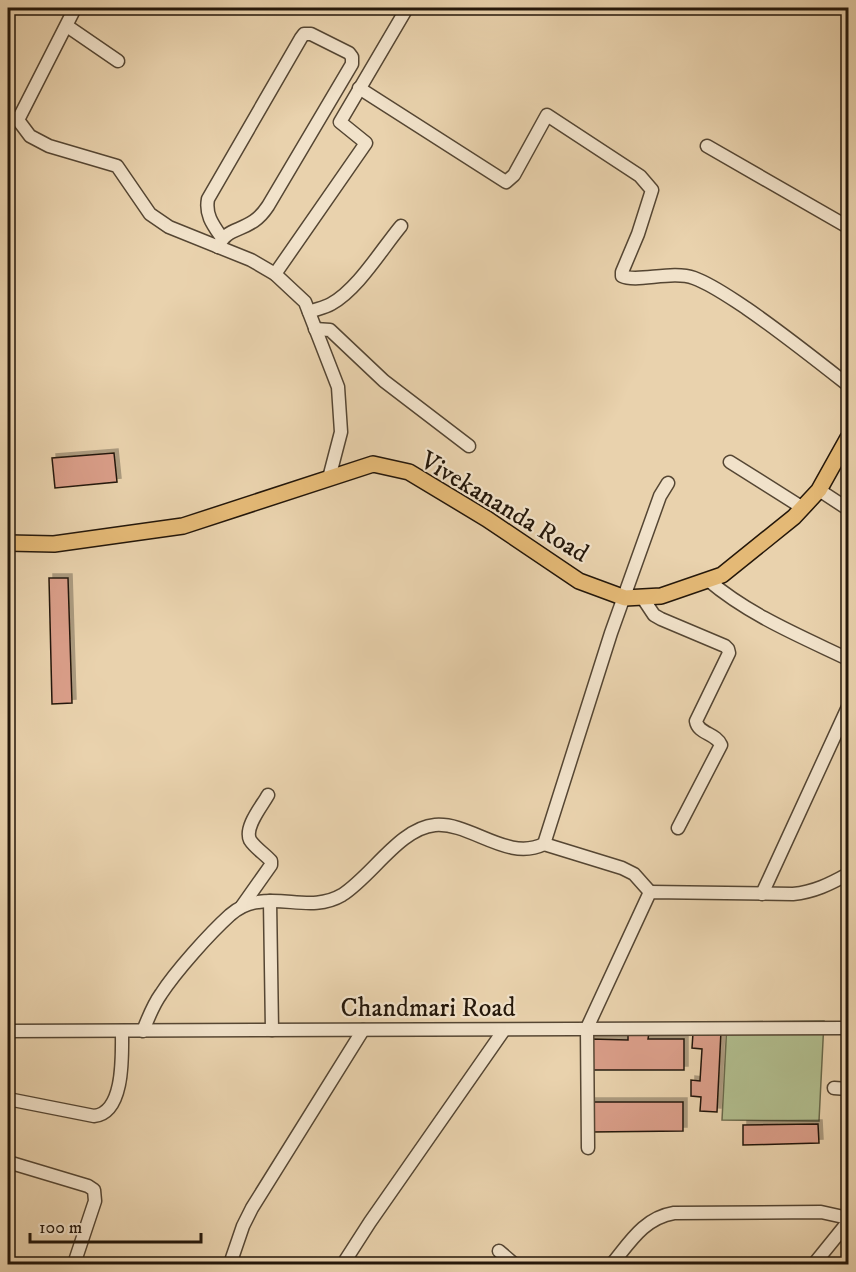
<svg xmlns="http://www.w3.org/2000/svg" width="856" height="1272" viewBox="0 0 856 1272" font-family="'IM FELL DW Pica',serif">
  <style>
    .green { fill: #b1bd8e; stroke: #6a6a4c; stroke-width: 1.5 }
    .building { fill: #da9e89; stroke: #24170a; stroke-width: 1.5; filter: url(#shadow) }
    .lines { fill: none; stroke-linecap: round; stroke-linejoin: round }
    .minor-casing { stroke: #554633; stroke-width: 15 }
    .major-casing { stroke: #24170a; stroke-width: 18 }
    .minor { stroke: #f1e2ca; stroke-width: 12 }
    .major { stroke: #e4b976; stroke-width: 15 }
    .labels { text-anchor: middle; stroke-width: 4.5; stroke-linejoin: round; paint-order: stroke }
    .street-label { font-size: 26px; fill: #24170a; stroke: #f1e2ca }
  </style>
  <defs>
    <filter id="shadow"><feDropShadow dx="4" dy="-4" stdDeviation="0" flood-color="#0004"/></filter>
  </defs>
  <rect width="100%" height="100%" fill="#e9d2ad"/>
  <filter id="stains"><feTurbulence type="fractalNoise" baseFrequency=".00333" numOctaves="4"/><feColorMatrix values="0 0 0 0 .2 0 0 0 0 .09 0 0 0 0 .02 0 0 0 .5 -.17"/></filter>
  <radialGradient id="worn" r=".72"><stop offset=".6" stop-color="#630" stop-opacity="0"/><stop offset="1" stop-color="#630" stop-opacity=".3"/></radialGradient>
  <path class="green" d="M824,1021L819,1121L722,1120L727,1022Z"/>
  <g class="building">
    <path d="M114,453L117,482L55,488L52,458Z"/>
    <path d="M49,578H68L72,703L52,704Z"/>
    <path d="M721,1031L717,1112L700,1111L701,1097L691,1096V1080L700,1081L702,1049L692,1048L693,1033Z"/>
    <path d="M628,1033H649L648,1039H684V1070H591V1039L628,1040Z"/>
    <path d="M591,1102H683V1131L591,1132Z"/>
    <path d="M818,1124L819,1143L743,1145V1125Z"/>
  </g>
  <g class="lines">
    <defs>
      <g id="minor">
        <path d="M67,26L118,61"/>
        <path d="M359,88L506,182L514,175L547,115L640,176L652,190L638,234L622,272V276C637,283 672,270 694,278C713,285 729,297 746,308C781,332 815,359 848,385"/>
        <path d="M8,115L18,120L30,136L49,146L117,166L150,214L169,227L251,260L275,274L305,302L338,387L341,432L329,478"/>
        <path d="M18,120L75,8"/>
        <path d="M707,146L848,227"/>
        <path d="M218,247C226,229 238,232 254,221C260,217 264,212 268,206L352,64V57L349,53L311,34H304L301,38L208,199C205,215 213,225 222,238"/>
        <path d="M275,274L366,143L340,122L407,8"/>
        <path d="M309,312C316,309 324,308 331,304C358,289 381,250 401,226"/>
        <path d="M315,329L330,330L384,381L469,446"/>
        <path d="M730,462L803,508"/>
        <path d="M819,490L848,509"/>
        <path d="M708,580C749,615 800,636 848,659"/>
        <path d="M642,597L654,615L661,619L725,646L728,649L729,653L696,721C698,734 716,733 721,745L678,828"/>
        <path d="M544,844L622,868L634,874L650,892"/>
        <path d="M762,894L848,707"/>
        <path d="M270,901L272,1030"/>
        <path d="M242,906L271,865V861C265,854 255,848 250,840C244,827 262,806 268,795"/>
        <path d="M8,1031L848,1028"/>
        <path d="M143,1031C148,1018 153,1005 161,994C176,971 209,934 230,915C237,909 248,903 258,902C286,897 315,911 342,895C372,876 400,828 435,825C471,822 507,862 544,844L611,633L660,496L668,483"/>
        <path d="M834,1088L848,1089"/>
        <path d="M8,1099L94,1116C125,1113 122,1054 122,1031"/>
        <path d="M588,1148L587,1028L650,892L793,894C814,892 830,884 848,874"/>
        <path d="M8,1162L88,1186L94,1190L95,1201L74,1264"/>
        <path d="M499,1251L514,1264"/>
        <path d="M230,1264L243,1226L252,1208L363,1030"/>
        <path d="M343,1264L370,1222L504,1030"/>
        <path d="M612,1264C630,1242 644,1218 674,1213L821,1212L848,1218"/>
        <path d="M814,1264L848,1222"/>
      </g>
      <path id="major" d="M8,543L54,544L183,526L373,464L409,472L487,519L579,581L625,598L661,596L722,575L794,517L819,490L848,438"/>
    </defs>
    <use href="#minor" class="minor-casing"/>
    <use href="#major" class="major-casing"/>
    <use href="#minor" class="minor"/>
    <use href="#major" class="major"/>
  </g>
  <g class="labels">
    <g class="street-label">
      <text transform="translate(505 506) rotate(31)" y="9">Vivekananda Road</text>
      <text x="428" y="1016">Chandmari Road</text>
    </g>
  </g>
  <rect width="856" height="1272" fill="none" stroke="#e9d2ad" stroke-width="30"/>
  <rect x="9" y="9" width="838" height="1254" fill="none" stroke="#24170a" stroke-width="3"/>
  <rect x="15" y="15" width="826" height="1242" fill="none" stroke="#24170a" stroke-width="1.5"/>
  <path d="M30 1233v9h171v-9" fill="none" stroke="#24170a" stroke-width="3"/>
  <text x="39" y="1233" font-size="18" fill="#24170a" stroke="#f1e2ca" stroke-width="4.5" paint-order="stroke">100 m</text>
  <rect width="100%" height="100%" filter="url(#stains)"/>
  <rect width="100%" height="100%" fill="url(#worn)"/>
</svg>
